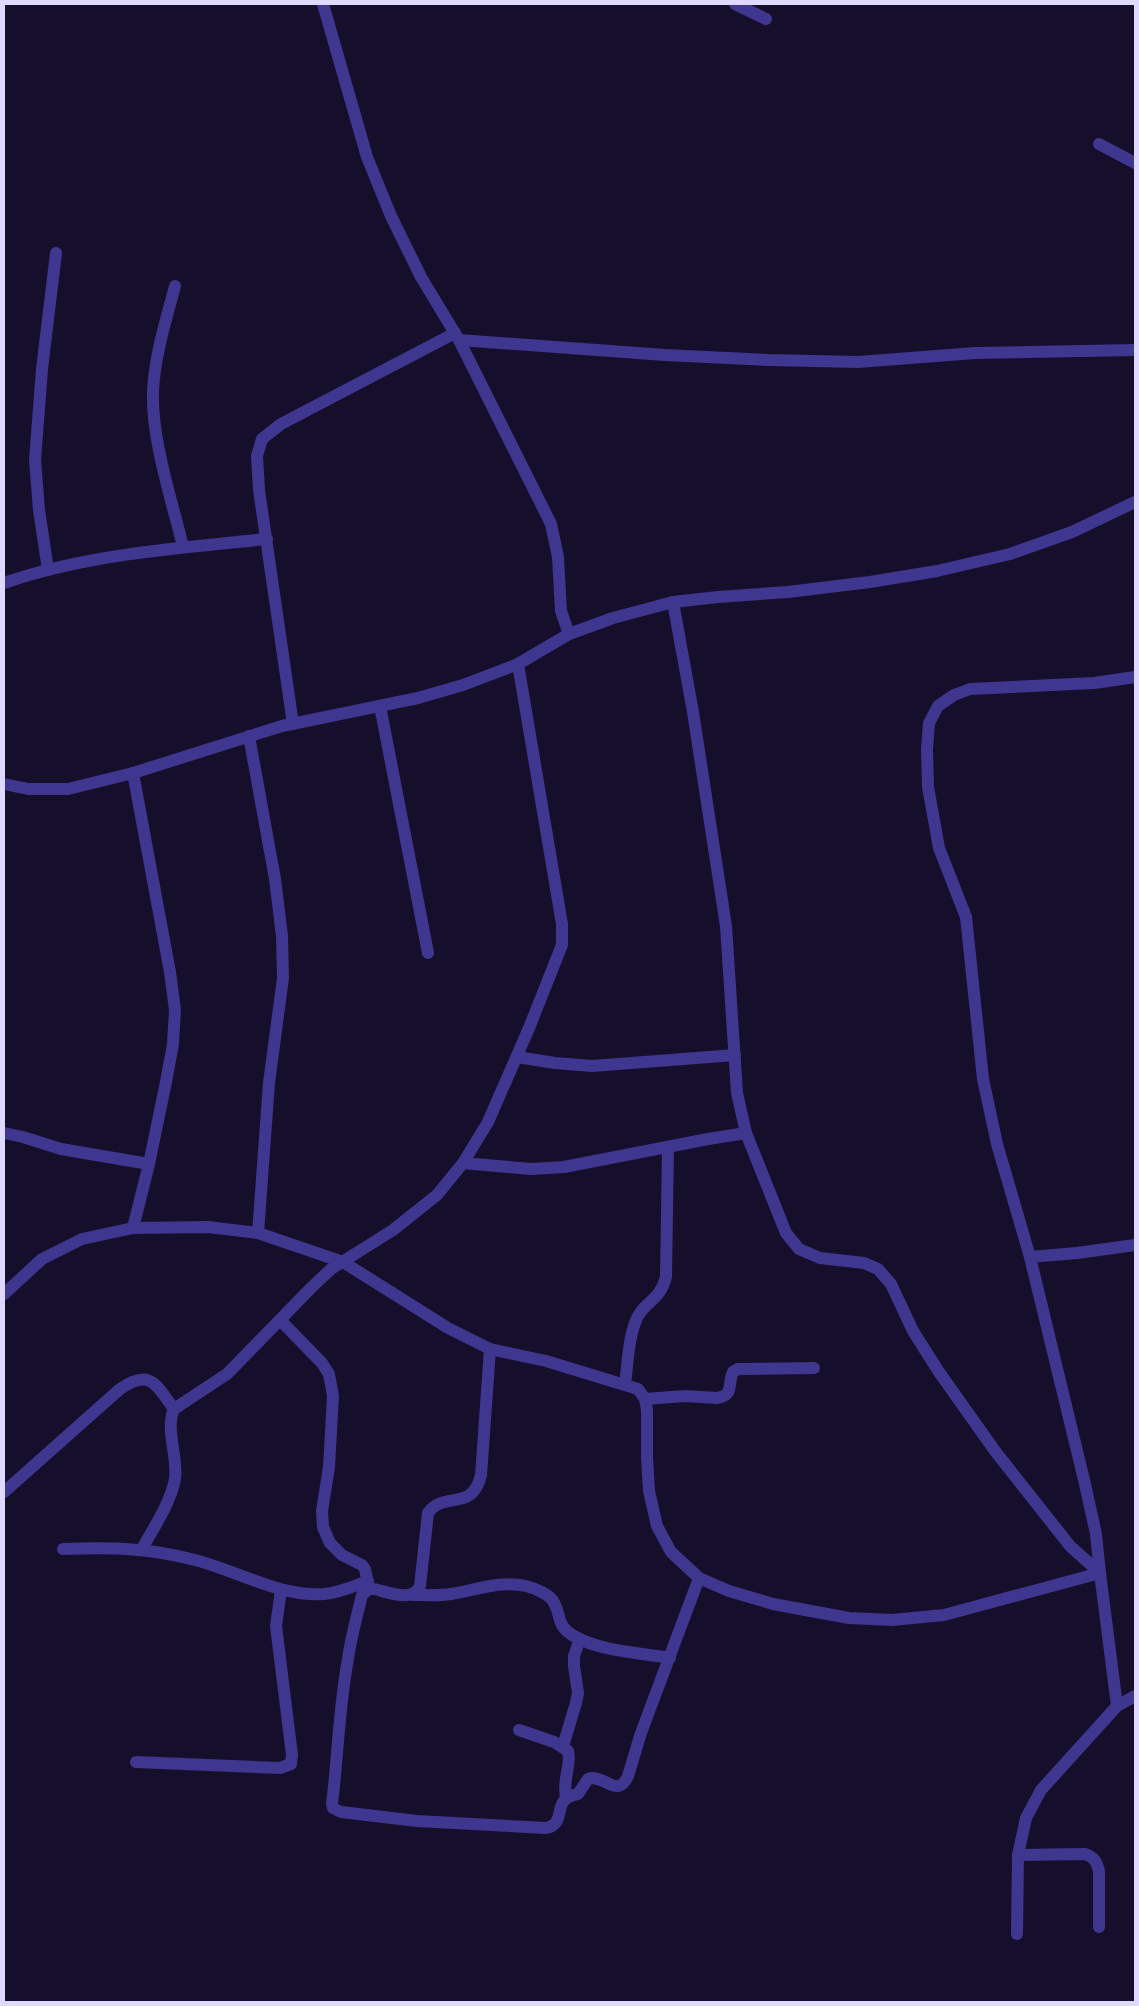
<svg xmlns="http://www.w3.org/2000/svg" width="1139" height="2006" viewBox="0 0 1139 2006" font-family="'Nunito Sans',sans-serif">
  <style>
    .lines { fill: none; stroke-linecap: round; stroke-linejoin: round }
    .street { stroke: #3f368f; stroke-width: 12 }
  </style>
  <rect width="100%" height="100%" fill="#160f2c"/>
  <g class="lines">
    <g class="street">
      <path d="M323,4L367,157L391,216L421,277L459,340L551,524L558,557L561,611L569,634"/>
      <path d="M735,4L766,19"/>
      <path d="M1099,144L1135,163"/>
      <path d="M175,286C166,320 155,355 153,390C151,439 172,500 183,547"/>
      <path d="M459,340L665,355L769,360L858,362L975,353L1135,350"/>
      <path d="M48,570L39,510L35,460L42,369L56,253"/>
      <path d="M4,583C88,554 179,548 267,539"/>
      <path d="M673,602L693,712L726,926L737,1093L746,1133L786,1233L799,1249L820,1258L864,1263L878,1269L891,1284L913,1331L939,1372L995,1451L1070,1546L1100,1573L1096,1534L1085,1484L1030,1257L997,1144L983,1079L966,917L939,848L928,787L927,749L929,723L938,706L954,695L970,689L1094,683L1135,677"/>
      <path d="M380,706L428,953"/>
      <path d="M293,724L259,490L257,456L262,439L281,424L455,333"/>
      <path d="M249,736L275,879L282,936L283,978L269,1083L258,1233"/>
      <path d="M133,773L170,972L175,1010L173,1044L166,1082L149,1164L133,1228"/>
      <path d="M4,784L28,789H68L133,773L282,726L418,698L463,685L518,664L569,634L613,618L673,602L718,597L788,592L870,582L937,571L1010,554L1072,532L1135,502"/>
      <path d="M517,1057L555,1063L592,1066L735,1055"/>
      <path d="M4,1133L23,1137L61,1149L149,1164"/>
      <path d="M463,1163L531,1169L564,1167L708,1139L746,1133"/>
      <path d="M1030,1257L1077,1253L1135,1245"/>
      <path d="M4,1294L42,1259L82,1239L133,1228L208,1227L258,1233L343,1262L448,1328L490,1349L546,1361L638,1389L645,1399L647,1410V1457L649,1491L657,1526L671,1552L699,1578L729,1591L773,1604L849,1618L892,1620L944,1615L1100,1573L1117,1706L1135,1696"/>
      <path d="M280,1320L322,1363L329,1374L333,1396L329,1467L322,1511L323,1527L330,1543L342,1555L362,1565L365,1569L369,1589"/>
      <path d="M490,1349L481,1475C472,1513 444,1490 428,1513L420,1586C413,1603 388,1592 374,1589H369L362,1595C357,1616 351,1637 348,1659C339,1707 338,1755 332,1804L333,1808L341,1812L417,1821L546,1828C569,1823 549,1799 578,1794L588,1779C604,1773 617,1800 628,1776L641,1733L699,1578"/>
      <path d="M625,1384C628,1363 628,1338 637,1318C645,1301 660,1301 666,1277L668,1147"/>
      <path d="M645,1399L685,1396L717,1398C735,1395 727,1384 733,1372L738,1369L814,1368"/>
      <path d="M4,1492L120,1389C151,1368 156,1385 174,1409"/>
      <path d="M63,1549C110,1547 149,1548 195,1560C238,1571 279,1597 324,1594C339,1593 354,1586 368,1581"/>
      <path d="M142,1549C154,1527 170,1504 175,1479C178,1457 165,1428 174,1409L227,1374L311,1288L331,1269L393,1230L437,1195L463,1163L488,1122L529,1028L562,945V924L518,664"/>
      <path d="M413,1595C425,1595 439,1596 451,1594C476,1590 501,1580 526,1586C534,1588 549,1594 553,1601C562,1615 555,1625 574,1636C599,1651 641,1653 670,1658"/>
      <path d="M519,1730L554,1742L568,1751C572,1765 562,1779 566,1797"/>
      <path d="M563,1746L576,1703L578,1693L574,1666V1656L580,1639"/>
      <path d="M136,1762L280,1768L291,1764L292,1755L276,1626L281,1590"/>
      <path d="M1018,1855L1085,1854C1094,1857 1097,1862 1099,1871V1927"/>
      <path d="M1017,1934L1018,1855L1026,1818L1041,1790L1117,1706"/>
    </g>
  </g>
  <rect width="1139" height="2006" fill="none" stroke="#e0d9ff" stroke-width="10"/>
</svg>
